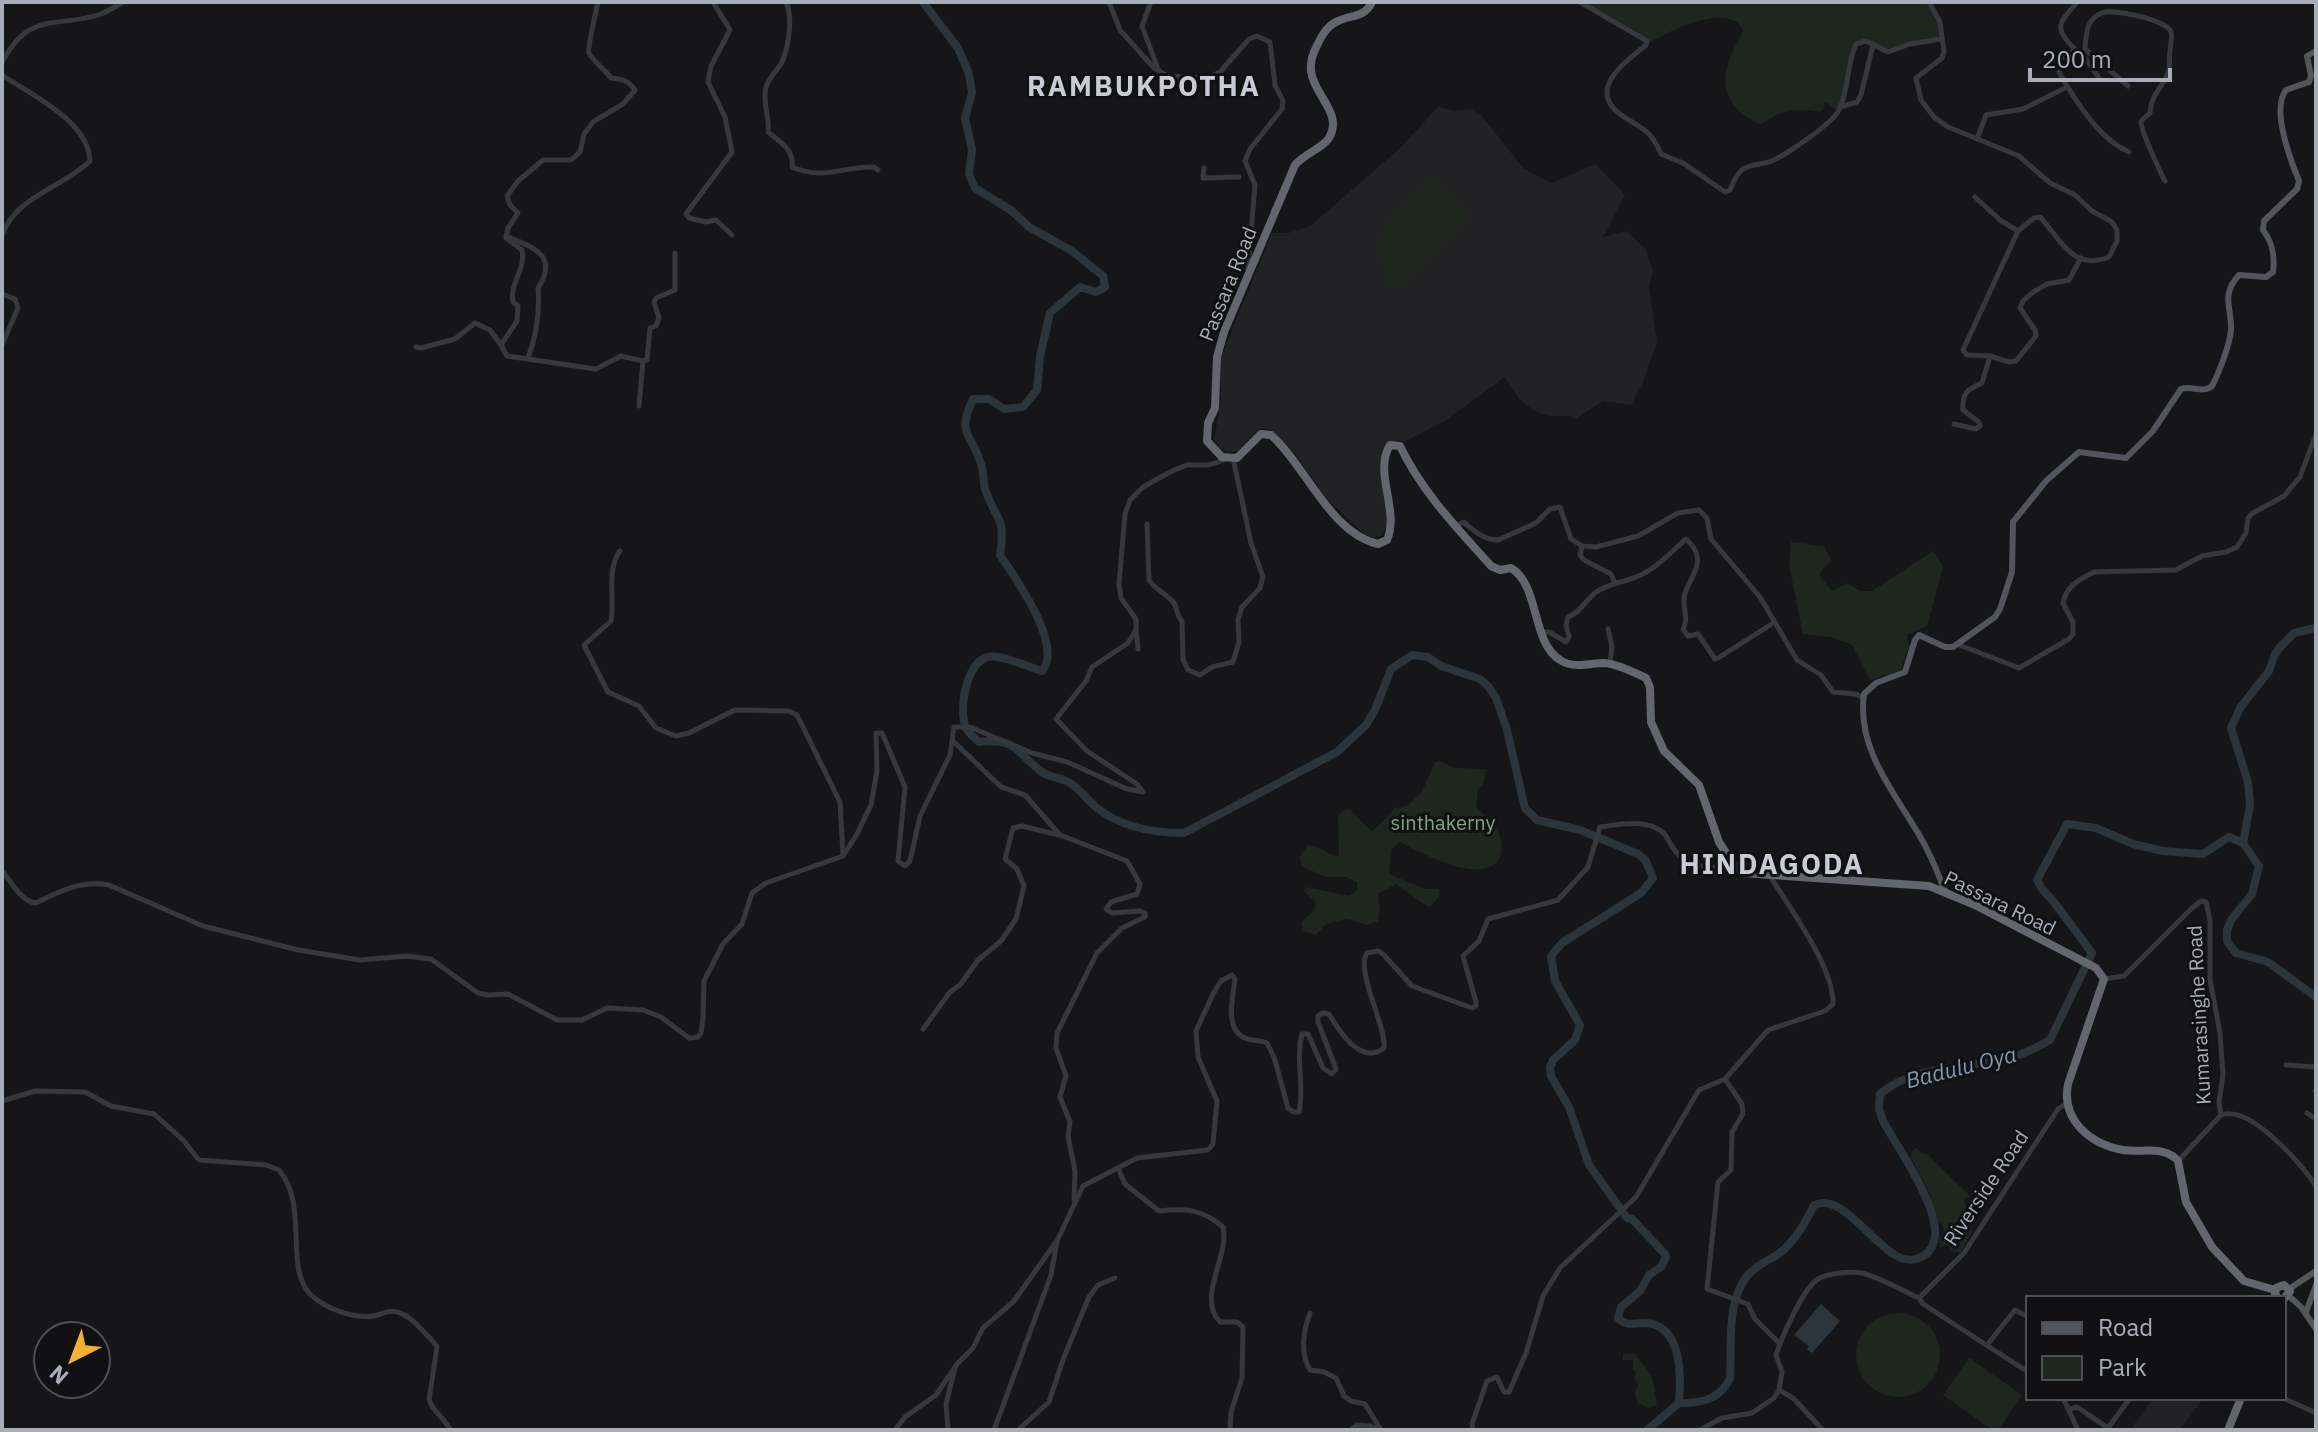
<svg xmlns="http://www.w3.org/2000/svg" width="2318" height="1432" viewBox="0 0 2318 1432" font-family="'IBM Plex Sans',sans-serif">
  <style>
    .built { fill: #222225 }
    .green { fill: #1e261f }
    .water { fill: #2c353c }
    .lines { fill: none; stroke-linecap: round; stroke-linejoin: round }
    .river { stroke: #2c353c; stroke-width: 8 }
    .minor { stroke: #37383d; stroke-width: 5 }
    .major { stroke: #53555c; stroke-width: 6 }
    .highway { stroke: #63666e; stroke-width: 8 }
    .labels { text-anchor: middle; stroke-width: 6; stroke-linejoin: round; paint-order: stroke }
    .street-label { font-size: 20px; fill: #a8adb8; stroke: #111113 }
    .park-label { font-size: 20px; fill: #7fa381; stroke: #111113 }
    .water-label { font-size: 22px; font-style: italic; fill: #7f9bb3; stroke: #111113 }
    .district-label { font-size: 28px; font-weight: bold; letter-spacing: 2px; fill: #c9ccd4; stroke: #111113 }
  </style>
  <rect width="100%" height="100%" fill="#161618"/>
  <g class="built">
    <path d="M1438,107L1454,111L1470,109L1482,116L1523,168L1551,183L1596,164L1625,195L1603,237L1626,231L1645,248L1653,270L1649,287L1657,342L1643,382L1631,405L1603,401L1574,420L1571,416H1548L1533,410L1519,399L1505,377L1443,422L1404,442L1397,440L1388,442L1381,460L1388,522L1381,536L1373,537L1364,534L1327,499L1295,454L1272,430L1263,428L1258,430L1236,452H1227L1219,447L1214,439L1221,403V357L1272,233H1288L1309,227L1398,150Z"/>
    <path d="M2153,1398H2199L2202,1400L2180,1430H2130Z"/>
  </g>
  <g class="green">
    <path d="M1580,2H1929L1937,18L1941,39L1910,44L1888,52L1866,41L1856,44L1838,112L1826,102L1821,112C1794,107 1784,110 1761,124C1740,118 1721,95 1726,72C1729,57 1736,44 1743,31C1732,0 1666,31 1646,45L1647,41Z"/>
    <path d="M1434,175L1472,217L1394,292C1358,232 1390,212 1434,175Z"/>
    <path d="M1791,542L1824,546L1832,562L1825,566L1819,575L1832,591L1847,583L1860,591H1872L1933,551L1943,567L1927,626L1907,635L1909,648L1900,671L1870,680L1852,645L1831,637L1803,634L1789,565Z"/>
    <path d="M1439,761L1455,768L1486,769L1483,786L1478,789L1476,807C1489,819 1506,833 1501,854C1490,890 1420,853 1400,842L1392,848L1389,872L1391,875L1426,889H1438L1440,895L1431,906H1427L1396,884L1378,894L1380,909L1378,921L1367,925L1347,919L1326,924L1316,935L1303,931L1301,922L1312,912L1316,903L1304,891L1305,887L1350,896L1357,890V882L1347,877H1325L1302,866L1300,856L1308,845C1320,846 1327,854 1339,857L1338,818L1341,812L1350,809L1372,832L1395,808L1407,806L1422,792L1435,762Z"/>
    <path d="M1916,1148L1923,1154L1926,1153L1971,1197L1964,1199L1972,1232L1961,1252H1953L1947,1245L1940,1248L1939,1240L1944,1233L1943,1226L1934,1218L1936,1214L1929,1192L1911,1158L1912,1151Z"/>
    <circle cx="1898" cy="1355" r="42"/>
    <path d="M1634,1353L1652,1376L1657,1405L1648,1408L1637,1403L1635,1392L1638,1386L1634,1377L1636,1373L1633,1369V1360H1623V1354Z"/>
    <path d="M1969,1358L2022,1395L1998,1430H1993L1943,1395Z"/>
  </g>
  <path class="water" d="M1821,1304L1840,1321L1812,1353L1807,1349L1809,1346L1794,1335Z"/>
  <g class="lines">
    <g class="river">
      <path d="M923,2L958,48L969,74L972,93L965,118L972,149L969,174L975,188L1012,211L1029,227L1072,251L1103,276L1105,287L1096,292L1080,287L1050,313L1040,356L1037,390L1023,407L1004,409L989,399H973C956,435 971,432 981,464C984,472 983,481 985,489C996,522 1006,514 1000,555C1015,577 1064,646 1042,671C1030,667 999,654 988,657C966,662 958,710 966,728C968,733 975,738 979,742C1018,738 1015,752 1042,772C1050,778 1061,777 1070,783C1081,790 1087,800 1097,808C1121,827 1155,833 1184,833L1337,752L1366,725L1375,710L1391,669L1412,655L1428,657L1441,666L1480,679L1488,686L1496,698L1507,730L1525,808L1537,820L1580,830L1638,854L1646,861L1653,878L1641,893L1562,943L1551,956L1555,981L1580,1025L1575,1040L1553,1060L1550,1067L1551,1076L1569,1107L1589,1165L1627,1218L1632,1219L1665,1254L1666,1257L1661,1267L1649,1275L1640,1291L1621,1307L1618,1318C1629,1328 1634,1322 1647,1323C1683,1327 1681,1377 1679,1403"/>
      <path d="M2243,843L2250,805L2248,782L2231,728L2240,708L2269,671L2275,654L2281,646L2294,633L2316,628"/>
      <path d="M1647,1430L1679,1403C1700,1404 1721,1399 1730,1378C1732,1346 1726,1302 1747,1276C1755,1266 1767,1261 1777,1255C1793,1244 1806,1222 1814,1205C1847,1189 1884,1269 1916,1259C1969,1243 1896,1147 1883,1121L1879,1109L1880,1094C1916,1064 1967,1069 2010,1058C2024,1054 2038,1047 2050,1040L2092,953L2054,902L2042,889L2037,880L2067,824L2096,828L2133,844L2163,851L2203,854L2229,837L2243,843L2259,866L2252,894L2231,920L2227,930V941L2236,953L2268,962L2316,997"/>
    </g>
    <g class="minor">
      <path d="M713,2L730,30L711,66L708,82L725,117L732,152L686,214L689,218L706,222L716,220L732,235"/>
      <path d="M786,2C793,18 789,43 783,60C779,69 769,77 766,87C762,103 770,117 768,132C781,142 794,150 792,167C824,181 843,166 874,167L878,170"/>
      <path d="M1109,2L1120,30L1154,68L1167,76L1208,78L1220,72L1249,39L1257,36L1270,42L1275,85L1283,101L1282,109L1250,149L1245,161L1255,185L1248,269"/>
      <path d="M1151,2L1142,26L1159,72"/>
      <path d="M1580,2L1647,41L1646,45C1623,64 1583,92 1626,118C1646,131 1651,131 1661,154L1683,163L1725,192L1730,190C1733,183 1736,174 1743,169C1753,163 1764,165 1774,160C1788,153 1832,124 1839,110C1849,91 1847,62 1856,44L1866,41L1888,52L1910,44L1941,39"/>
      <path d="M1929,2L1940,22L1944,52L1942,58L1916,78L1921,100L1934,117L1948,127L2019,156L2050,183L2075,195L2092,211L2112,222L2117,230V241L2109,257C2072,272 2060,238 2040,217L2034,218L2018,231L2000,220L1975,197"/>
      <path d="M2077,2C2073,8 2063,17 2061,24C2058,35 2076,51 2084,56C2087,40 2083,20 2102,13C2113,8 2167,20 2171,32C2173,37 2170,45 2170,50C2169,56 2170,63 2169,69C2165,87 2151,92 2150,113C2148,115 2142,119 2141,122C2140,128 2161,174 2165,181"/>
      <path d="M2085,49L2128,86"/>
      <path d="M2075,50L2054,63C2070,93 2097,139 2129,152"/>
      <path d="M2084,56L2099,78"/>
      <path d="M2,63C29,9 58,29 101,14C109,11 117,5 124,2"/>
      <path d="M2,75C30,94 89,121 90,161C62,188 14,197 2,236"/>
      <path d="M1840,107L1857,102L1861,95L1873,45"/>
      <path d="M1977,139L1986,115L2023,109L2067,87"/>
      <path d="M1204,168L1203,178L1239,177"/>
      <path d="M2018,231L1963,350L1967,355L1990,356L2009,362L2016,361L2036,336L2035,330L2020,308L2023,301L2033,292L2047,284L2069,280L2081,258"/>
      <path d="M506,236C531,247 560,254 538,288C540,313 537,334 528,358"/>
      <path d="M2,294L15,299L18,308L2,345"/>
      <path d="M501,345L507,356L596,369L621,356L643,361L639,406"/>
      <path d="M416,347L421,348L455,339L475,323L490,330L501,345L517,321L518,306L513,302C509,284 526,270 522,250L506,238L508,228L518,213L510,205L507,196L518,181L543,160H571L580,152L584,134L593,122L623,104L635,90C628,80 622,79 611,78C605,70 593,61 589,53C587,48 596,12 598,2"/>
      <path d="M643,361L647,360L650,328L656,326L659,318L654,302L656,298L675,290V253"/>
      <path d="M1954,424L1976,429L1980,426L1979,422L1963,410C1962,392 1967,390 1982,383L1990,356"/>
      <path d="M1699,510L1707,518L1711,539L1760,597L1797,660L1821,675L1833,692L1856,694L1863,698"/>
      <path d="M1147,524L1149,580C1155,590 1167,594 1174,603C1178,609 1176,615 1182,621L1183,659L1188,670L1200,675L1212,667L1233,662L1239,642L1238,619L1242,607L1260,588L1263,577L1251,543L1233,458"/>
      <path d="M1457,526L1464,522C1473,531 1485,540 1498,540L1536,523L1550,509L1560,507L1571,539L1582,546L1596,547L1638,536L1678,513L1699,510"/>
      <path d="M1582,546L1580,555L1584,560L1611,574L1615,583"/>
      <path d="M620,551C606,569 615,600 611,621L584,645L608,692L639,706L656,728L676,736L689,733L735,710L789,711L797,715L840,802L843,855"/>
      <path d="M1608,629L1612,647L1610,663"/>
      <path d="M1136,630L1138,649"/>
      <path d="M1542,632H1549L1566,642L1569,637L1566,625L1568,617C1581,612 1585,601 1595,593C1608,583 1622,583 1636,577C1655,570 1671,552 1686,539C1712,562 1687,577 1684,598C1683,610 1689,619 1683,629L1688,636L1698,634L1715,659L1718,658L1775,622"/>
      <path d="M1957,644L2019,668L2069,639L2073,634V622L2063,603C2066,586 2080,579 2094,572L2176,570L2202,556L2226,552L2237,547L2246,533L2248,518L2253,513L2284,496L2300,477L2316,434"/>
      <path d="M952,740L1001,787L1025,795L1060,835L1127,861L1140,884L1137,894L1111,902L1106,909L1112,913L1140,911L1145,913V917L1122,928L1097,953L1057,1033L1056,1048L1066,1076L1060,1097L1070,1122L1068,1136L1075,1171L1074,1200"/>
      <path d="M2,871C12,882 20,901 36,903C59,891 83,880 109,885L203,926L298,950L360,960L407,956L431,959L478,993L488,995L508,994L557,1020H582L607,1008L643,1010L661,1017L689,1038L698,1037L701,1033L703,1018L704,981L723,944L742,924L752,893L766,883L843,856L857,834L871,805L877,771L876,733H882L905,787L898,861L905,866L910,861L920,816L950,755L954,727H970L1032,753L1067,762L1127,789L1143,792L1137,784L1087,751L1056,719L1086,681L1092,667L1128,643L1136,630V619L1121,598L1119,584L1125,514L1130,500L1143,487L1172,471L1187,465H1209L1227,459"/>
      <path d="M2104,979L2124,976L2191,909L2201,901L2206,902L2210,920V980L2220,1033L2223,1075L2219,1102L2221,1115"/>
      <path d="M923,1029L950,992L960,985L978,960L1001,941L1016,919L1024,886L1017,869L1005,859L1013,828L1022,826L1059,835"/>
      <path d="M2286,1065L2316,1067"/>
      <path d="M1725,1079L1742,1104L1743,1114L1732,1132L1731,1170L1718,1182L1707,1289L1748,1304L1755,1319L1780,1344"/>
      <path d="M2315,1091H2316"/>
      <path d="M2,1101L35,1091L85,1092L111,1106L154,1114L183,1140L199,1160L266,1165L279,1170C309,1205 284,1266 310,1294C324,1308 353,1319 373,1316C381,1315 389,1309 397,1312C412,1316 425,1333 435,1344L437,1347L429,1400C433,1412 445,1418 450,1430"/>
      <path d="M2307,1113L2316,1119"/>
      <path d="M2178,1161L2221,1115C2250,1104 2301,1164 2316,1186"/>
      <path d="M1118,1168L1125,1184L1159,1211C1185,1208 1202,1209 1223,1227C1230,1256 1196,1297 1220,1322H1237L1243,1327L1242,1378L1231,1412L1230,1430"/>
      <path d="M1919,1298L1964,1253L2058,1109L2067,1103"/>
      <path d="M1310,1313C1303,1331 1300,1353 1310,1370L1324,1372L1336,1378L1344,1396L1351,1401L1365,1404L1381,1430"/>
      <path d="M1987,1345L2015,1310L2028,1317"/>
      <path d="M1779,1390L1793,1398L1823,1430"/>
      <path d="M2063,1398L2078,1430"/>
      <path d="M2283,1398L2316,1413"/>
      <path d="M2070,1409L2077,1407L2111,1430"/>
      <path d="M2108,1428L2130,1398"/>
      <path d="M895,1430L905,1417L936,1395L957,1364L973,1348L983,1328L1014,1301L1056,1242"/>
      <path d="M948,1430L946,1404L955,1368"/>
      <path d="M994,1430L1051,1275L1057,1241L1083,1186L1137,1158L1208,1150L1213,1144L1217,1101L1198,1057L1196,1031L1213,994L1221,981L1232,975L1235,979C1233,997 1223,1032 1248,1039C1255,1041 1261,1040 1267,1043L1274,1057L1288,1108L1294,1112H1299C1305,1086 1295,1060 1302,1034H1308L1323,1068L1332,1074L1336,1069L1318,1022V1016L1323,1013L1329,1014C1339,1031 1361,1066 1384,1048C1387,1028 1355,970 1367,953L1378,951L1383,954L1412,986L1472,1008L1476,1006V1002L1463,956L1479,941L1488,919L1558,900L1588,867L1600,827C1617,825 1639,820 1656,828C1666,833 1666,837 1672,846C1685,869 1710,871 1733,864"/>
      <path d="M1018,1430L1049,1402L1064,1357L1089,1297L1098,1285L1115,1278"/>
      <path d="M1351,1430L1357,1425L1370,1426L1379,1430"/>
      <path d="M1473,1430L1472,1424L1487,1381L1497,1377L1504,1392H1509L1526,1353L1543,1296L1560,1268L1636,1197L1699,1090L1725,1079L1768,1030L1825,1011L1833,1004C1834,967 1789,907 1770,876"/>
      <path d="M1700,1430L1722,1418L1752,1413L1774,1398L1779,1390L1782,1372L1776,1355C1782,1337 1803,1288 1818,1279C1828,1273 1851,1271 1862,1273C1881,1278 1901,1290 1919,1298L1923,1304L2028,1372"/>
    </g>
    <g class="major">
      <path d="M1945,891C1938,874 1932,857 1922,840C1897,795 1856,751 1864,694L1876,683L1905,672L1915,640L1919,635L1945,647H1953L1995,617L2000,609L2012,572L2013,522L2046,481L2079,452L2126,458L2153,431L2181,389C2192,385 2203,394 2212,386C2219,373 2230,344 2231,330C2232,307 2220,296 2239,275L2266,277L2273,272C2275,256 2273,243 2263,230L2264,221L2297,189L2299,181C2290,159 2271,110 2286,90L2309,82L2311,76L2307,56L2316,51"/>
      <path d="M2289,1289L2316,1271"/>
      <path d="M2289,1296L2301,1307L2316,1329"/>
      <path d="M2306,1312L2316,1285"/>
    </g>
    <g class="highway">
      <path d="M1372,2C1364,19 1350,14 1336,22C1325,27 1319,41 1314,52C1298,88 1347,108 1329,138C1324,147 1303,155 1295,165L1224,332L1217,357L1215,408L1208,423L1207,441L1222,457L1237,458L1261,434L1271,435C1306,466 1330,533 1378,544L1387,540C1400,510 1373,473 1390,445L1400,446C1422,492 1457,528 1491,566L1500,570L1511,568C1540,585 1531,642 1560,660C1573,669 1590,663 1604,663C1618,664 1633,672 1646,678L1650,687L1651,722L1664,751L1699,785L1719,842L1733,864L1743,873L1929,886L1975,905L2096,968L2104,979L2068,1084C2061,1120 2090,1144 2123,1150C2141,1153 2165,1145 2178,1161L2186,1202L2212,1247L2244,1281L2275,1290"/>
      <path d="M2278,1298L2275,1294L2276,1288L2284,1285L2290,1291L2284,1299"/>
      <path d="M2228,1430L2241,1398"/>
    </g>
  </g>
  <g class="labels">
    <g class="street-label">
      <text transform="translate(1228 284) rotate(-68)" y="7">Passara Road</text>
      <text transform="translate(2000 903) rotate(26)" y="7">Passara Road</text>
      <text transform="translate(2199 1015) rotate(-93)" y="7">Kumarasinghe Road</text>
      <text transform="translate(1986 1188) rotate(-56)" y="7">Riverside Road</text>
    </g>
    <g class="park-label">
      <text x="1443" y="830">sinthakerny</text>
    </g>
    <g class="water-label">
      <text transform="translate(1961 1067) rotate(-14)" y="8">Badulu Oya</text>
    </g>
    <g class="district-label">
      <text x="1144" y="96">RAMBUKPOTHA</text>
      <text x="1772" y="874">HINDAGODA</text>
    </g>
  </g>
  <rect width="2318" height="1432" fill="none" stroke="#a8adb8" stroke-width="8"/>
  <rect x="2026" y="1296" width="260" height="104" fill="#111113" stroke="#4d4f55" stroke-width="2"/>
  <rect x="2042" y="1322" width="40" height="12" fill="#53555c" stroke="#4d4f55" stroke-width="2"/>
  <text x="2098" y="1336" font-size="24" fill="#a8adb8">Road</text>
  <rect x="2042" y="1356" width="40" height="24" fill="#1e261f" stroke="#4d4f55" stroke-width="2"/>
  <text x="2098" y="1376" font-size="24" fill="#a8adb8">Park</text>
  <g transform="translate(72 1360) rotate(222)"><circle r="38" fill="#111113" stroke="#4d4f55" stroke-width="2"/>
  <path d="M0-6L14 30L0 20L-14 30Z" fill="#f2b134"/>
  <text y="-12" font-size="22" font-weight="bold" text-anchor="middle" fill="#a8adb8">N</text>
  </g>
  <path d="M2030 68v12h140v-12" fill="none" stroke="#a8adb8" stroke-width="4"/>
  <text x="2042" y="68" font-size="24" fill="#a8adb8" stroke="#111113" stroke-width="6" paint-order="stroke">200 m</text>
</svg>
